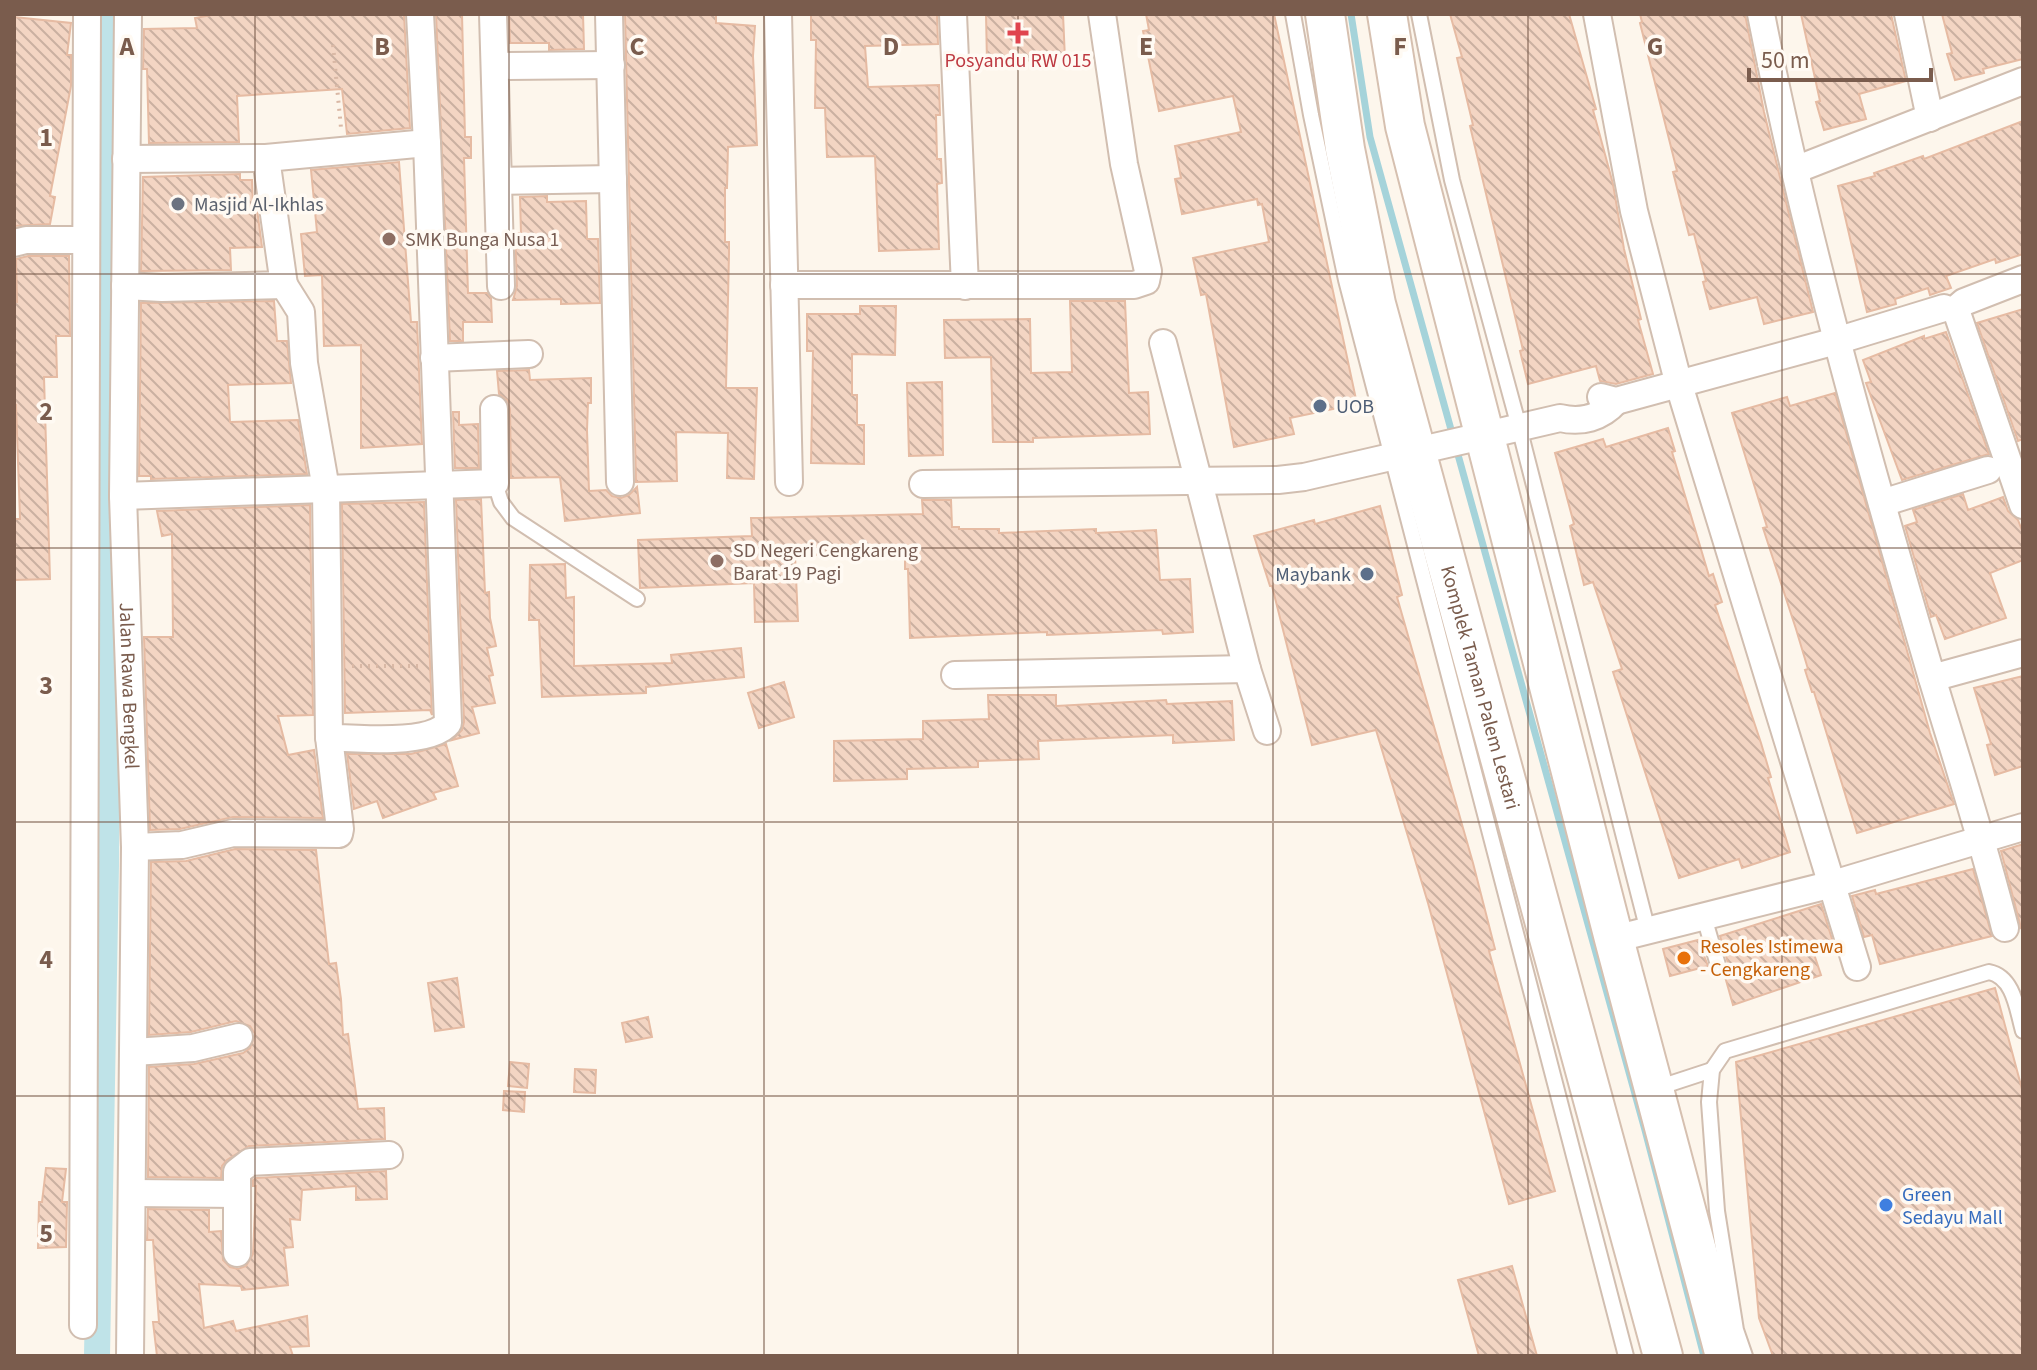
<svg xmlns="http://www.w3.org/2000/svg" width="2037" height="1370" viewBox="0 0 2037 1370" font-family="'Source Sans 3',sans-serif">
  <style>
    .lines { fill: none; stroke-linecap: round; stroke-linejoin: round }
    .stream { stroke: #a5d3da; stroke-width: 7 }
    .canal { stroke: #bfe3e8; stroke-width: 26 }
    .building { fill: url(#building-back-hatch); stroke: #e6bba3; stroke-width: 2 }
    .lane-casing { stroke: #d1beb0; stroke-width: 18 }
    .street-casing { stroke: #d1beb0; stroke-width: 30 }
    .secondary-casing { stroke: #d6c0b0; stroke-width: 42 }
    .path { stroke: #d9b8a5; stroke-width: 4; stroke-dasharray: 2 6; stroke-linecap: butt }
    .lane { stroke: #fff; stroke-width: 14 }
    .street { stroke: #fff; stroke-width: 26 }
    .secondary { stroke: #fff; stroke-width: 38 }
    .grid { fill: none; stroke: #7a5c4d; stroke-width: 2; stroke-opacity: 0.55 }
    .health-dot { fill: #e0444e; stroke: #fffaf3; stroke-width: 3 }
    .worship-dot { fill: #6b7280; stroke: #fffaf3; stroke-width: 3 }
    .education-dot { fill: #8d6e63; stroke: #fffaf3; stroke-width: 3 }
    .service-dot { fill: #5c6f8a; stroke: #fffaf3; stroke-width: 3 }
    .food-dot { fill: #e8710a; stroke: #fffaf3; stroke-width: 3 }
    .shop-dot { fill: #3f7fe0; stroke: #fffaf3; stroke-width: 3 }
    .labels { text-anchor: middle; stroke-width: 7; stroke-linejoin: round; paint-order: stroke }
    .health-label { font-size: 20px; fill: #be3a42; stroke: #fffaf3 }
    .worship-label { font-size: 20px; fill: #5b616d; stroke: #fffaf3; text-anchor: start }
    .education-label { font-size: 20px; fill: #785e54; stroke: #fffaf3; text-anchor: start }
    .service-label { font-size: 20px; fill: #4e5e75; stroke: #fffaf3; text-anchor: start }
    .street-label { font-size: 20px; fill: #7a5c4d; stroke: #fffaf3 }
    .food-label { font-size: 20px; fill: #c56008; stroke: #fffaf3; text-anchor: start }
    .shop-label { font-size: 20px; fill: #366cbe; stroke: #fffaf3; text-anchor: start }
    .grid-label { font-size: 26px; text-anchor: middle; font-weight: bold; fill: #7a5c4d; stroke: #fffaf3; stroke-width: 7; stroke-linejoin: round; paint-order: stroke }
  </style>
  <defs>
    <pattern id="building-back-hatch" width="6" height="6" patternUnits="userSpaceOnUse" patternTransform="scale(2)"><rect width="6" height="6" fill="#f3d5c3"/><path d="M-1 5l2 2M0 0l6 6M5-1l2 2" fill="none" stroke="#cab0a1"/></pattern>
  </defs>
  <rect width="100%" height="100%" fill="#fdf6ec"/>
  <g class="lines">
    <path class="stream" d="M1351,14L1370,137L1645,1130L1704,1356"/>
    <path class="canal" d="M97,1356L106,865L113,14"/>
  </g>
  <g class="building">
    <path d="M217,14H404L410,128L347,134L342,89L237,96L239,142L149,143L147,69H143L144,29L197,28L195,18Z"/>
    <path d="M436,14H462L465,137H471V158H464L468,293H487L491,298L492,322H463V341H450Z"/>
    <path d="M509,14H583L584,49L549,50V43H510Z"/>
    <path d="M625,14H716V23L755,26L753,56L757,145L728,147L727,188H725V242H729V254L726,388H757L754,479L727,478L728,433L676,432L677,481L636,482Z"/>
    <path d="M811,14H937L938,44L865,46L868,87L939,85L940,115H936L937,159H941L942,183L937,184L939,249L879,251L875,156L827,157L825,108H815L816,40H811Z"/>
    <path d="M986,14H1063L1065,59L987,62Z"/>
    <path d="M1146,14H1274L1357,404L1290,418L1294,434L1234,447L1206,294L1201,295L1193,258L1269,242L1262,204L1258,205L1257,199L1182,214L1175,179L1181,178L1175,146L1241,132L1233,96L1159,111L1143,31L1149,30Z"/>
    <path d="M1450,14H1569L1596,109L1593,110L1613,184L1624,249L1641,319L1638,320L1653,374L1616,384L1600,381L1596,366L1528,384L1520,351L1523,350L1470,126L1473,125L1457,58L1462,57Z"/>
    <path d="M1640,14H1745L1764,112L1813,312L1764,324L1757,297L1710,309L1703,282L1706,281L1694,234L1689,235L1673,172L1677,171L1640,23L1642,22Z"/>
    <path d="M1801,14H1891L1906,81L1859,94L1866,119L1824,130L1816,102L1820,101Z"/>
    <path d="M1942,14H2023V59L1983,69L1984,73L1955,80L1947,54L1952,53Z"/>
    <path d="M14,17L71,23L67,55H71V86L50,196L55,197L50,224L14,226Z"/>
    <path d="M2023,121V254L1996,263L1995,259L1946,276L1951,288L1930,295L1928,288L1895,299L1896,304L1867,312L1838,186L1875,176L1874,173L1923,156L1924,159Z"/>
    <path d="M399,162L411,322H417L422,444L361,448V345L324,346L322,275L305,276L301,234L317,232L311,170Z"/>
    <path d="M240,174V180H252L253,209H257L262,247L230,248L231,270L141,271L143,177Z"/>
    <path d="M547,196V202L586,201L587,239H598L600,303L561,304V299L513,300L517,286L515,233H521L520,197Z"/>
    <path d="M28,256H69L70,336H56L57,377H44L50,579L14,580V519H20L16,405H14V302H17L16,259Z"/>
    <path d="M274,301L277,341H287L291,383L228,385L230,422L298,420L307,474L151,479V476H139L141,303Z"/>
    <path d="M1070,301H1125L1129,393L1148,392L1150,434L1033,438V442H993L991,357L945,358L944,320L1030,319L1031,373L1072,372Z"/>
    <path d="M860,306H896L895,355L852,354V395H857V425H864V464L811,463L813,351H807V314H860Z"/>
    <path d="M2023,309V439L2018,441L1977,323Z"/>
    <path d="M1946,332L1989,454L1902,480L1866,383L1871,382L1863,360L1924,336V339Z"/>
    <path d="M529,370L530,380L591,378V403H588L587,430L589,491L606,490L612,496L621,498L629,495L637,487L640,513L565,521L560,477L511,478L510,409L507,400L499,394L497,371Z"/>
    <path d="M942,382L943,455L909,456L907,383Z"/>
    <path d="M1835,393L1930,733L1954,804L1857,833L1814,692H1812L1805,670L1808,669L1796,629L1763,528L1767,527L1732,413L1787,397L1790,406Z"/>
    <path d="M453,412H459V425L478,424L479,468H455Z"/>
    <path d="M1668,428L1675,451L1672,452L1709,576L1713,574L1722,602L1715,605L1761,743L1771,777L1768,778L1790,852L1742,868L1739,859L1679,878L1613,672L1622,669L1593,582L1584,585L1570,526L1574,524L1555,453L1603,439L1606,447Z"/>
    <path d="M1963,494L1968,510L2003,497L2008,511L2018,520L2023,533V560L1990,573L2006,618L1945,639L1936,615L1931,617L1905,526L1917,522L1913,510Z"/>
    <path d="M481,499L485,593L489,592L490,618L496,646L487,648L493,675L489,676L495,703L472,707L479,733L452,740L462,730L464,722L456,500Z"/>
    <path d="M922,500H951L952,527H959V529H999V533L1096,529V533L1156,530L1160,580L1190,579L1193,632L1163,634L1162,630L1047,635V632L910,638L908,569H905V553L795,555L798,621L755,622L754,583L640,588L638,540L752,536L751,518L923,514Z"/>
    <path d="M424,502L432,715L430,710L345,713L342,504Z"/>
    <path d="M310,505L313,715L278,716L288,755L314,750L323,818L233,817L180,829L150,830L144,637H173L172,534L162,536L157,511Z"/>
    <path d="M1380,506L1402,595L1397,597L1473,863L1495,949L1489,951L1555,1191L1509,1204L1428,903L1376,730L1312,745L1272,586H1270L1254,536L1314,520L1315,524Z"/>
    <path d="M565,564L566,598L574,597V666L672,663L671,655L741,648L744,677L646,687V693L542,697L539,620H529L530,565Z"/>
    <path d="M2023,676V766L1995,775L1987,745L1991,744L1974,688Z"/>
    <path d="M784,682L794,717L759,728L748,693Z"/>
    <path d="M988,695H1056V706L1166,700L1167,704L1232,701L1234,740L1173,743V735L1038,741L1039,759L978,761V767L907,769V779L834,781V741L923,739V721L989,719Z"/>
    <path d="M446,744L458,786L433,793L436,799L383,818L377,801L354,809L347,754H411Z"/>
    <path d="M2023,844V927L2021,928L2001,851Z"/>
    <path d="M235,849L316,850L329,964L336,963L341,999L343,1035L348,1034L358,1109L384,1108L385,1139L249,1146L227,1160L222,1166L221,1178L148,1177L149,1067L194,1064L243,1053L250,1048L255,1034L250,1026L236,1021L191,1032L149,1035L151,862L186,861Z"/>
    <path d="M1973,869L1992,936L1880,964L1872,935L1864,937L1852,896L1875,890L1876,894Z"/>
    <path d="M1821,904L1833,942L1812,948L1821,975L1733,1005L1724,973L1728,963L1720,936Z"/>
    <path d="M1698,940L1708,966L1670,976L1663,949Z"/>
    <path d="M457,978L464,1027L435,1031L428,983Z"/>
    <path d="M1995,988L2023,1093V1356H1773L1759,1318L1736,1062Z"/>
    <path d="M648,1017L652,1037L626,1042L622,1023Z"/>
    <path d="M510,1062L529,1064L527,1088L508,1086Z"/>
    <path d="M575,1069L596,1070L595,1093L574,1092Z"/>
    <path d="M504,1091L525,1092L524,1112L503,1110Z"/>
    <path d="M46,1168L66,1169L62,1202H67L66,1247L38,1248L39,1202H42Z"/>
    <path d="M386,1171L387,1199L356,1200V1186L302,1190L300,1220L290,1219L293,1247L284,1248L288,1285L242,1290L241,1286L199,1284L204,1328L233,1321L236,1331L307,1316L309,1346L290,1347L293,1356H157L153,1322H159L157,1295L153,1240H147L148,1209L209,1210V1232L221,1231L223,1260L230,1267L238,1269L246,1266L253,1254L256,1186H253V1180L256,1178Z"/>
    <path d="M1512,1266L1537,1356H1479L1458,1280Z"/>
  </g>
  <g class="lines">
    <defs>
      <g id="lane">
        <path d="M1293,14L1311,115L1346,280L1626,1356"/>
        <path d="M1419,14L1452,180L1519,427L1648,931"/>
        <path d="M495,483L501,502L513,518L637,599"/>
        <path d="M1704,917L1718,965"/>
        <path d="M1654,1089L1712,1070"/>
        <path d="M1745,1356L1736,1330L1717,1211L1709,1102L1712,1070L1725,1051L1989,972C2014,977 2017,1010 2023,1031"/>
      </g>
      <g id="street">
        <path id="s1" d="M128,14L123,496L135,847L130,1356"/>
        <path d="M493,14L501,286"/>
        <path d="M609,14L620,482"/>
        <path d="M778,14L789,482"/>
        <path d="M953,14L965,286"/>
        <path d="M1597,14L1634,211L1679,385L1857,967"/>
        <path d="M1761,14C1805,238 1868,459 1932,678C1957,761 1984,844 2005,928"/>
        <path d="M1908,14L1930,118"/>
        <path d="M495,66L611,65"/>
        <path d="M126,159L266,158"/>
        <path d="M1795,170L2023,81"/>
        <path d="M498,181L613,179"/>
        <path d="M14,243L26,240H86"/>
        <path d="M2023,279L1964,302L1957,308V313L2023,505"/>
        <path d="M284,285L301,312L304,363L326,489L329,737C356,739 431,745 448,723L427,143L420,14"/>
        <path d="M784,285H1134L1146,281L1148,271L1124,164L1102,14"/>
        <path d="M125,286L162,288L284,285L266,158L427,143"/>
        <path d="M1163,343L1247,669L1267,731"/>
        <path d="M434,358L529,354"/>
        <path d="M1601,397L1616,401L1836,341L1944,308"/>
        <path d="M923,484L1278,480L1304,477L1560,418C1581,423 1601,418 1616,401"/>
        <path d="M123,496L495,483L494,409"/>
        <path d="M1882,503L1988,470"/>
        <path d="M955,675L1247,669"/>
        <path d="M1932,678L2023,653"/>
        <path d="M135,847L182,845L233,833L339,834L340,829L329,737"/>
        <path d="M1614,939L1833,884L2023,827"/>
        <path d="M134,1052L193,1048L239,1037"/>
        <path d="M133,1193L237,1194V1172L250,1162L389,1155"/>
        <path d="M237,1253V1194"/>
        <path d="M83,1325L87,14"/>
      </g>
      <g id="secondary">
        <path id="s2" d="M1325,14L1345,149L1376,304L1663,1356"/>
        <path d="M1387,14L1405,126L1614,939L1725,1356"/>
      </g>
    </defs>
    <use href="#lane" class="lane-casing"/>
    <use href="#street" class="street-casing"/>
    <use href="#secondary" class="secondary-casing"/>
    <g class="path">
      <path d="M333,45L341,128"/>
      <path d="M352,666H423"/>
    </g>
    <use href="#lane" class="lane"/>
    <use href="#street" class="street"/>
    <use href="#secondary" class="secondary"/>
  </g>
  <path class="grid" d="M255,14V1356M509,14V1356M764,14V1356M1018,14V1356M1273,14V1356M1528,14V1356M1782,14V1356M14,274H2023M14,548H2023M14,822H2023M14,1096H2023"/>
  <path class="health-dot" d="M1014 21h8v8h8v8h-8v8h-8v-8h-8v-8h8z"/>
  <circle class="worship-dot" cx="178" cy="204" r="8"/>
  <g class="education-dot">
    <circle cx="389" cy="239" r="8"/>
    <circle cx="717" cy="561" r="8"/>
  </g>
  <g class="service-dot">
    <circle cx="1320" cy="406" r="8"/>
    <circle cx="1367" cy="574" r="8"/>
  </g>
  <circle class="food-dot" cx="1684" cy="958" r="8"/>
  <circle class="shop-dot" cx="1886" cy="1205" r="8"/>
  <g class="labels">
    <g class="health-label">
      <text x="1018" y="67">Posyandu RW 015</text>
    </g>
    <g class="worship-label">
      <text x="194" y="211">Masjid Al-Ikhlas</text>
    </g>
    <g class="education-label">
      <text x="405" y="246">SMK Bunga Nusa 1</text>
      <text x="733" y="557">SD Negeri Cengkareng<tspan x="733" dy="23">Barat 19 Pagi</tspan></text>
    </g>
    <g class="service-label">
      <text x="1336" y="413">UOB</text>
      <text x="1351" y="581" text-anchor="end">Maybank</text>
    </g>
    <g class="street-label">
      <text dy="7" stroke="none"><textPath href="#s1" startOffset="672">Jalan Rawa Bengkel</textPath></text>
      <text dy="7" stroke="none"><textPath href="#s2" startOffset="692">Komplek Taman Palem Lestari</textPath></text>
    </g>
    <g class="food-label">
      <text x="1700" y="953">Resoles Istimewa<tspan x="1700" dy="23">- Cengkareng</tspan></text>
    </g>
    <g class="shop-label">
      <text x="1902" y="1201">Green<tspan x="1902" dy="23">Sedayu Mall</tspan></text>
    </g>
  </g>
  <g class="grid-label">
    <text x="127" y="55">A</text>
    <text x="382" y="55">B</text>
    <text x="637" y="55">C</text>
    <text x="891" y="55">D</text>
    <text x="1146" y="55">E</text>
    <text x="1400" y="55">F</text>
    <text x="1655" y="55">G</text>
    <text x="46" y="146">1</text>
    <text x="46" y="420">2</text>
    <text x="46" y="694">3</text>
    <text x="46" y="968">4</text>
    <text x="46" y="1242">5</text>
  </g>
  <rect width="2037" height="1370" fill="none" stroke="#7a5c4d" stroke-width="32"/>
  <path d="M1749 68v12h182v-12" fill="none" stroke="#7a5c4d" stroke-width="4"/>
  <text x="1761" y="68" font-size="24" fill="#7a5c4d" stroke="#fffaf3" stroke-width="6" paint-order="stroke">50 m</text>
</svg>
